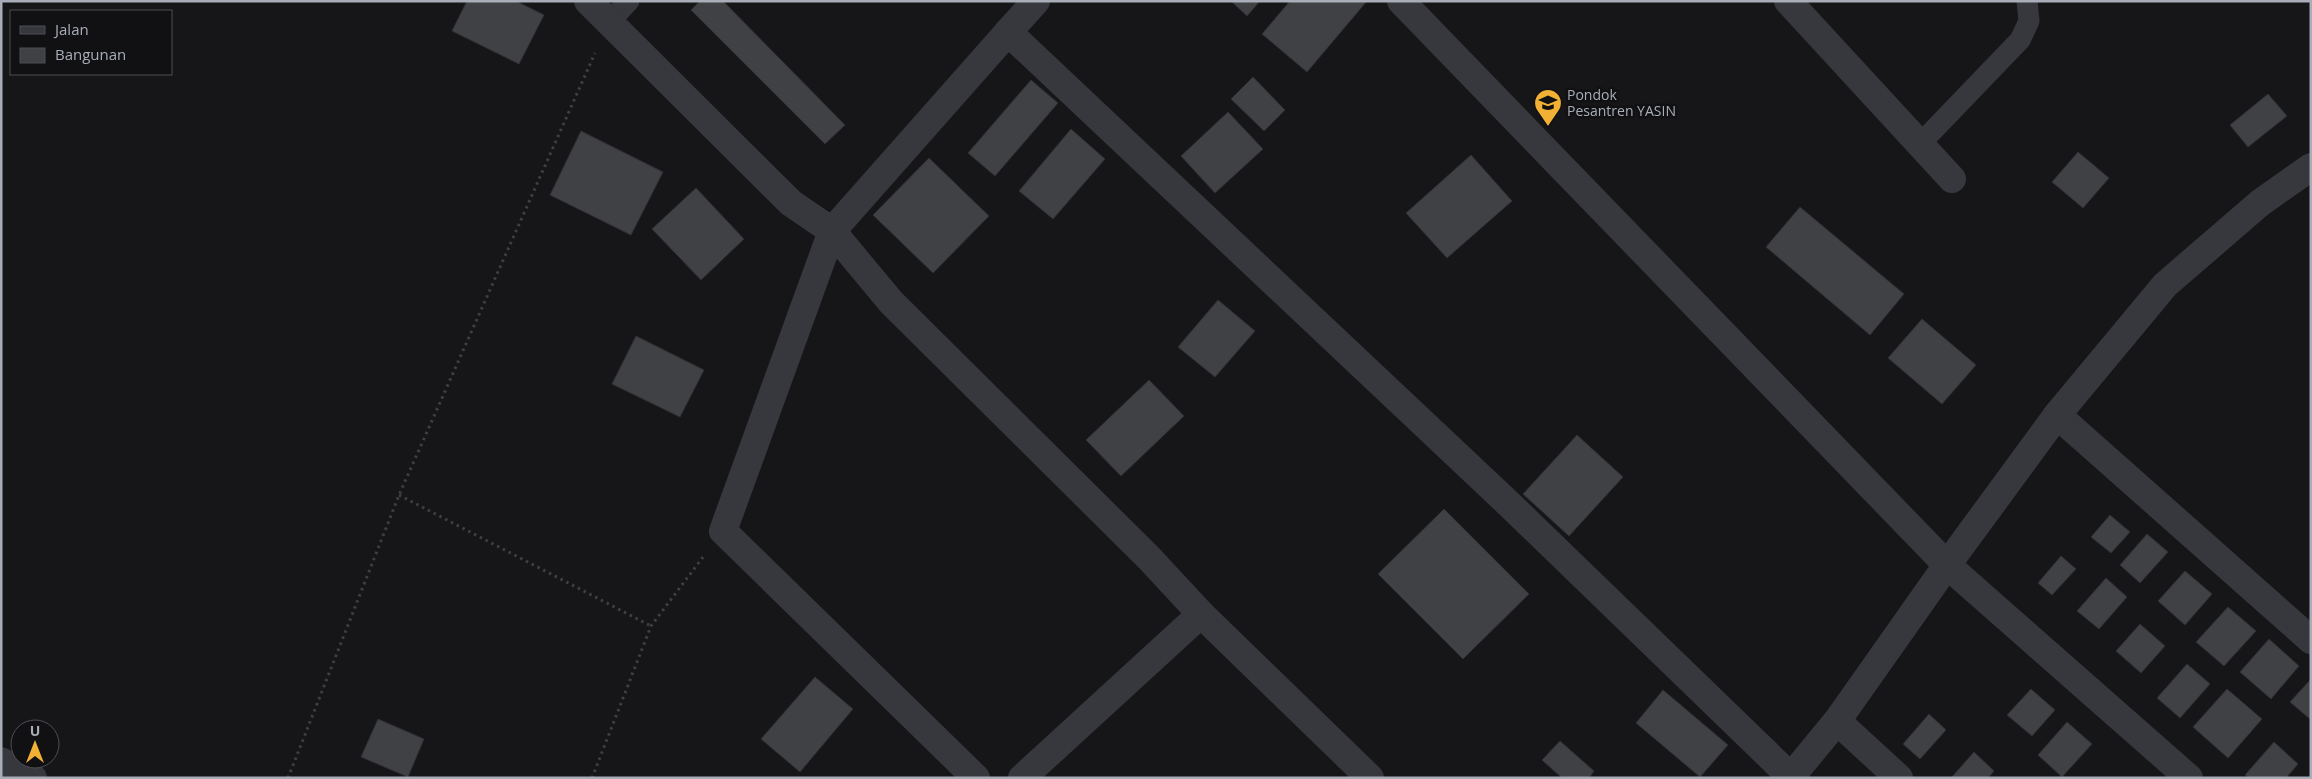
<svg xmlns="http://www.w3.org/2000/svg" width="2312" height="779" viewBox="0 0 2312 779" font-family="'Open Sans',sans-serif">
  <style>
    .building { fill: #404145; stroke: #303034 }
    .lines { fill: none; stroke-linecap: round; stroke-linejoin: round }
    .path { stroke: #3d3f44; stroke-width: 3; stroke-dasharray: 2.5 4; stroke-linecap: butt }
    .lane { stroke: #37383d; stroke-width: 21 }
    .street { stroke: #37383d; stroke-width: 28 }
    .labels { text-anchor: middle; stroke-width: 5; stroke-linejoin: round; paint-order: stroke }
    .poi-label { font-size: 14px; fill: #a8adb8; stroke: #111113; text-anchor: start }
  </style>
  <rect width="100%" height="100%" fill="#161618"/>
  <g class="building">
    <path d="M467,1H516L544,15L519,64L452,31Z"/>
    <path d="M700,1H723L845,125L825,144L691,10Z"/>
    <path d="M1231,1H1260L1247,16Z"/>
    <path d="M1290,1H1367L1307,72L1262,34Z"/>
    <path d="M1253,77L1285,110L1264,131L1231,99Z"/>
    <path d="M1031,80L1058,103L995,176L968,153Z"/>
    <path d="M2268,94L2287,116L2248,147L2230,125Z"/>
    <path d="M1228,112L1263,149L1215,193L1181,156Z"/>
    <path d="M1071,129L1105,159L1053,219L1019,191Z"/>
    <path d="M581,131L663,172L631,235L550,195Z"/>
    <path d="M2078,152L2109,178L2083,208L2052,182Z"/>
    <path d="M1471,155L1512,201L1447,258L1406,213Z"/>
    <path d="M929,158L989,216L933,273L873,215Z"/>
    <path d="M696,188L744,239L701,280L652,229Z"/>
    <path d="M1800,207L1904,294L1870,335L1766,247Z"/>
    <path d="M1218,300L1255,331L1215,377L1178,347Z"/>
    <path d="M1922,319L1976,365L1942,404L1888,358Z"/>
    <path d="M636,336L704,370L680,417L612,384Z"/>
    <path d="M1149,380L1184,416L1121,476L1086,440Z"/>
    <path d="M1577,435L1623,477L1569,536L1523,494Z"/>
    <path d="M1444,509L1529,594L1463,659L1378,574Z"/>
    <path d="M2110,515L2130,532L2111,553L2091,537Z"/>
    <path d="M2147,534L2168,552L2140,583L2120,565Z"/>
    <path d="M2061,556L2076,569L2052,595L2038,583Z"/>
    <path d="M2185,571L2212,594L2185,625L2158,601Z"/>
    <path d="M2106,578L2127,597L2099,629L2077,611Z"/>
    <path d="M2228,607L2256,631L2224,666L2196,642Z"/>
    <path d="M2140,624L2165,646L2141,673L2116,651Z"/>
    <path d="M2269,639L2299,666L2271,699L2240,672Z"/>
    <path d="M2187,664L2210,684L2180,718L2157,698Z"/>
    <path d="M815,677L853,709L800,772L761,739Z"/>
    <path d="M2311,679V720L2290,702Z"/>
    <path d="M2031,689L2055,710L2032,736L2007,715Z"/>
    <path d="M2227,689L2262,719L2228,758L2193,727Z"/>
    <path d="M1663,690L1728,745L1700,777L1636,723Z"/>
    <path d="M1929,714L1946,730L1920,759L1903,744Z"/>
    <path d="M378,719L424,739L408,777L361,757Z"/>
    <path d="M2067,722L2092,744L2062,777L2038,755Z"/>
    <path d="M1560,741L1594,771L1589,778H1562L1542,760Z"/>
    <path d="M2274,742L2298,764L2286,778H2249L2245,775Z"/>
    <path d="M1974,752L1994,771L1988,778H1951Z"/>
  </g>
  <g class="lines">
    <g class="path">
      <path d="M399,495L651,626"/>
      <path d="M288,778L399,495L595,53"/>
      <path d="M592,778L651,626L703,557"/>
    </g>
    <g class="lane">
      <path d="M608,23L629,1"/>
      <path d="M1920,144L2020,40L2029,21L2027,1"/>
    </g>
    <g class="street">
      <path d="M588,1L791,203L832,231L891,302L1149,558L1201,614L1370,778"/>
      <path d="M1036,1L1008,32L1510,505L1791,777"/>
      <path d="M1401,1L1947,565L2189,778"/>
      <path d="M1788,1L1952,179"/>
      <path d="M2057,415L2311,640"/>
      <path d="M1837,721L1899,778"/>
      <path d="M1,761L33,778"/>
      <path d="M976,778L723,531L832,231L1008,32"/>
      <path d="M1022,778L1201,614"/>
      <path d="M1790,778L1837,721L1947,565L2057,415L2165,285L2260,203L2311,167"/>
    </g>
  </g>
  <defs>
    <symbol id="school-pin" viewBox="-11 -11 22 30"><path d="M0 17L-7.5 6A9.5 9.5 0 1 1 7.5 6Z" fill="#f2b134" stroke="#111113"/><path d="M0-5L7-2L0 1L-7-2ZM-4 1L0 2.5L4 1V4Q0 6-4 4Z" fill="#111"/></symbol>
  </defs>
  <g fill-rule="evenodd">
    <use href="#school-pin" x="1532" y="87" width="32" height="43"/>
  </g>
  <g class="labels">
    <g class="poi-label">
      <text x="1567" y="100">Pondok<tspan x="1567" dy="16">Pesantren YASIN</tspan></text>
    </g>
  </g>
  <rect width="2312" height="779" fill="none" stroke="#a8adb8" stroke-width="5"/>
  <rect x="10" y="10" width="162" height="65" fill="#111113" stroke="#4d4f55"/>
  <rect x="20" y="26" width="25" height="8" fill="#37383d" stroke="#4d4f55"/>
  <text x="55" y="35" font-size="15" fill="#a8adb8">Jalan</text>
  <rect x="20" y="48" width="25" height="15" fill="#404145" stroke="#4d4f55"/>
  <text x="55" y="60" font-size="15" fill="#a8adb8">Bangunan</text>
  <g transform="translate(35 744)"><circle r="24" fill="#111113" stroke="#4d4f55"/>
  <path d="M0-4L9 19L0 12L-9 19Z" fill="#f2b134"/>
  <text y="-8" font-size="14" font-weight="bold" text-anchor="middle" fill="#a8adb8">U</text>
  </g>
</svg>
